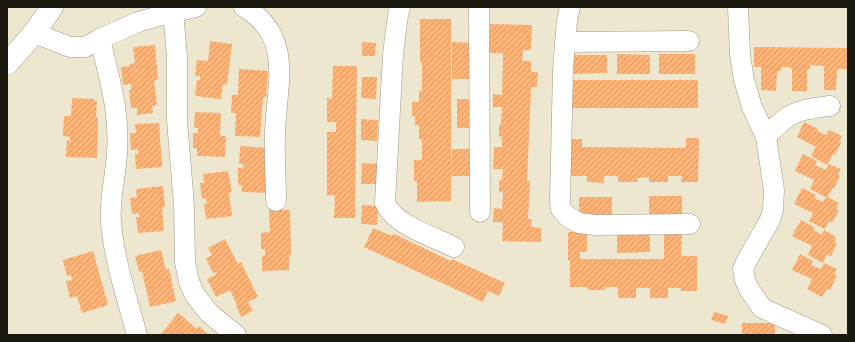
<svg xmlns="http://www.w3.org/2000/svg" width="855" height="342" viewBox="0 0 855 342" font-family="'PT Sans Narrow',sans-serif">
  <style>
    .building { fill: url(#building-hatch) }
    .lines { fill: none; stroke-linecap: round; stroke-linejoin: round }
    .minor-casing { stroke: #9f9982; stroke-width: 21 }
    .tertiary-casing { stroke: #9f9982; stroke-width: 23 }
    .minor { stroke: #fff; stroke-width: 20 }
    .tertiary { stroke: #fff; stroke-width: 22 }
  </style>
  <defs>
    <pattern id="building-hatch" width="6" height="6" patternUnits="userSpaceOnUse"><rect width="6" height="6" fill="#fbb377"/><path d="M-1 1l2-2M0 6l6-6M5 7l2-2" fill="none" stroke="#d79966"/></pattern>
  </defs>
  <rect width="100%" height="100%" fill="#ede7cf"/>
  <g class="building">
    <path d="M420,19H451V175L452,149H472V176H451V201L417,202V181H414V160H422V139H419V125H415V116H412V102H419V91H422V62H420Z"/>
    <path d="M490,24L532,25L531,50H523V55L522,61H531V72H538L537,87H531L527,181H530L528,219H532L531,227L541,228V242L502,241L503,222H493L494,208L502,209L503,192H499V180H502L503,169H493L494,147H502V137L499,136V124L501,125L502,107H493V94L502,95L503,55V53H489Z"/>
    <path d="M210,41L232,44L227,85L223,84L221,99L195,96L197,80H200V76H195L197,60L208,61Z"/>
    <path d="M362,42L376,43L375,56H362Z"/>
    <path d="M452,42L472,43L471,79H452Z"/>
    <path d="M155,45L158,80H154L157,105L152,106L153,113L137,115V108H131L129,90L131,89V84L123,85L121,67L130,66L129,64L135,63L133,47Z"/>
    <path d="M754,47L847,48V69H837L836,90H824V66L810,65V69H807V91H792V68L786,67H781V71H777L776,91L761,90V67H754Z"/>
    <path d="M617,54L650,55V74H617Z"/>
    <rect x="659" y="54" width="36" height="20"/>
    <path d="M574,55H607V73L574,74Z"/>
    <path d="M333,66H357L355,218H334L335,195H327V132H336V122H327V98L332,99Z"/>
    <path d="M239,69L268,71L266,97H263L260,137L235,136L236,113H231L232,95H238Z"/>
    <path d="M362,77H377L376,99L361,98Z"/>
    <rect x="570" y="80" width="128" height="28"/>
    <path d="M72,98L94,99V101H97L96,118H98L97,158L66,157L67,140L70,141V137L63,136L64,116H71Z"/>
    <path d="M457,99H472L471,128H457Z"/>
    <path d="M195,112L221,113L220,136H226L225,157L197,156V148H193V133H198V128H194Z"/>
    <path d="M361,119L378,120L377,141L361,140Z"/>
    <path d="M804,122L818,129L817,131L826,135L829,130L842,136L839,142L841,143L835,155L833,154L827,165L811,156L816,147L797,137Z"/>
    <path d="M159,123L162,167L136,169L135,154H138V149L131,150L130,133H136L135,124Z"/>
    <path d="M686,138H699L698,182H681L682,176H668V182H649V177L637,178V182H618V176H604V183L587,182V176H570L568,139H582V147L686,148Z"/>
    <path d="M240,146L266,148L265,172H270L269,193L242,192V185H238V168H243V164H239Z"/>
    <path d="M803,154L817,161L815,165L826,170L829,164L841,169L838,175L840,176L834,189L832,188L827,198L810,189L814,180L795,171Z"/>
    <path d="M362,163L379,164L378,184H361Z"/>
    <path d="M228,171L232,192L229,193L232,216L206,219L204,204L207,203L206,198L202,199L200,183H204L203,174Z"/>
    <path d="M163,186L165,207H162L164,231L138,233L136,217H139V213L132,214L130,198L137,197L136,189Z"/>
    <path d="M802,188L816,195L814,198L823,202L825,198L827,199L828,197L839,203L836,209L839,210L832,223L829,221L825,229L809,221L813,213L794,204Z"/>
    <rect x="649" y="196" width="33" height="22"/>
    <rect x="579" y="197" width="33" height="21"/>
    <path d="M362,205L378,206L377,225L361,224Z"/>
    <path d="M269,210H290L291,255H289V270L262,271V256H265V249H261V233L270,232Z"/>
    <path d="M801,220L815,228L813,230L822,235L824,230L836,237L834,242L837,243L831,256L827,254L823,263L808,255L812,246L792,236Z"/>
    <path d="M373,228L392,236L394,234L451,261L452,259L505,283L499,296L488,291L483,302L364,247Z"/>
    <path d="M617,231H650V252L617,253Z"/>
    <path d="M568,232H587V252H580V259H664V233L682,232L681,256H697V291H681V288H668V298H650V288H636V298H618V287H605V290H588V287H570V260H568Z"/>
    <path d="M225,239L238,264L241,262L258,297L248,302L253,311L241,317L236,305H237L230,290L216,297L207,279L217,274L216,272L213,273L206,258L212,255L208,248Z"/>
    <path d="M161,250L166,270L169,269L176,301L150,307L142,271L139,272L135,256Z"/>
    <path d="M93,251L108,305L82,313L77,296L70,298L66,281L72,280L71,275L67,276L63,260Z"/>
    <path d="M800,254L813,261L811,265L821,269L824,263L837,269L834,274L837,276L830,290L827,289L822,297L807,289L812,279L792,270Z"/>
    <path d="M714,312L728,316L725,324L711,320Z"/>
    <path d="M178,313L197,329L199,326L209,335H162L161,334Z"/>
    <rect x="742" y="323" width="33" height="12"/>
  </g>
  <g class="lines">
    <defs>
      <g id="minor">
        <path d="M244,7C295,37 276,86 275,134C274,156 276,178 276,201"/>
        <path d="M400,7L398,15L393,54L385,203C394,225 434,237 454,247"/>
        <path d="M479,7L480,212"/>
        <path d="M570,7L567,21L563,69L560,203L561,209L567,216L579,223L595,225L690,224"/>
        <path d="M738,7L740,55L744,80L752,107L766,137L774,190L773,210L770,220L746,262L743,269L745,280L749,289L762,308L822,335"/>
        <path d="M173,12L177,57V120L184,205L185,262L189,282L195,295L209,313L236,335"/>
        <path d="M34,33L70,47H85L100,39L138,22L173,12L196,7"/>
        <path d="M100,39C109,78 120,111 117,152C116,176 109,199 111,222C114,260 127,298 137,335"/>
        <path d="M565,42L689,41"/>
        <path d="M766,137C772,131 778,124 785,119C798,109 815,108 830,106"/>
      </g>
      <path id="tertiary" d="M7,64L34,33L52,7"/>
    </defs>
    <use href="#minor" class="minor-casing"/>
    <use href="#tertiary" class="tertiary-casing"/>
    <use href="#minor" class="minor"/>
    <use href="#tertiary" class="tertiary"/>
  </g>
  <rect width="855" height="342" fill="none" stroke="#1b1810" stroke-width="16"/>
</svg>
